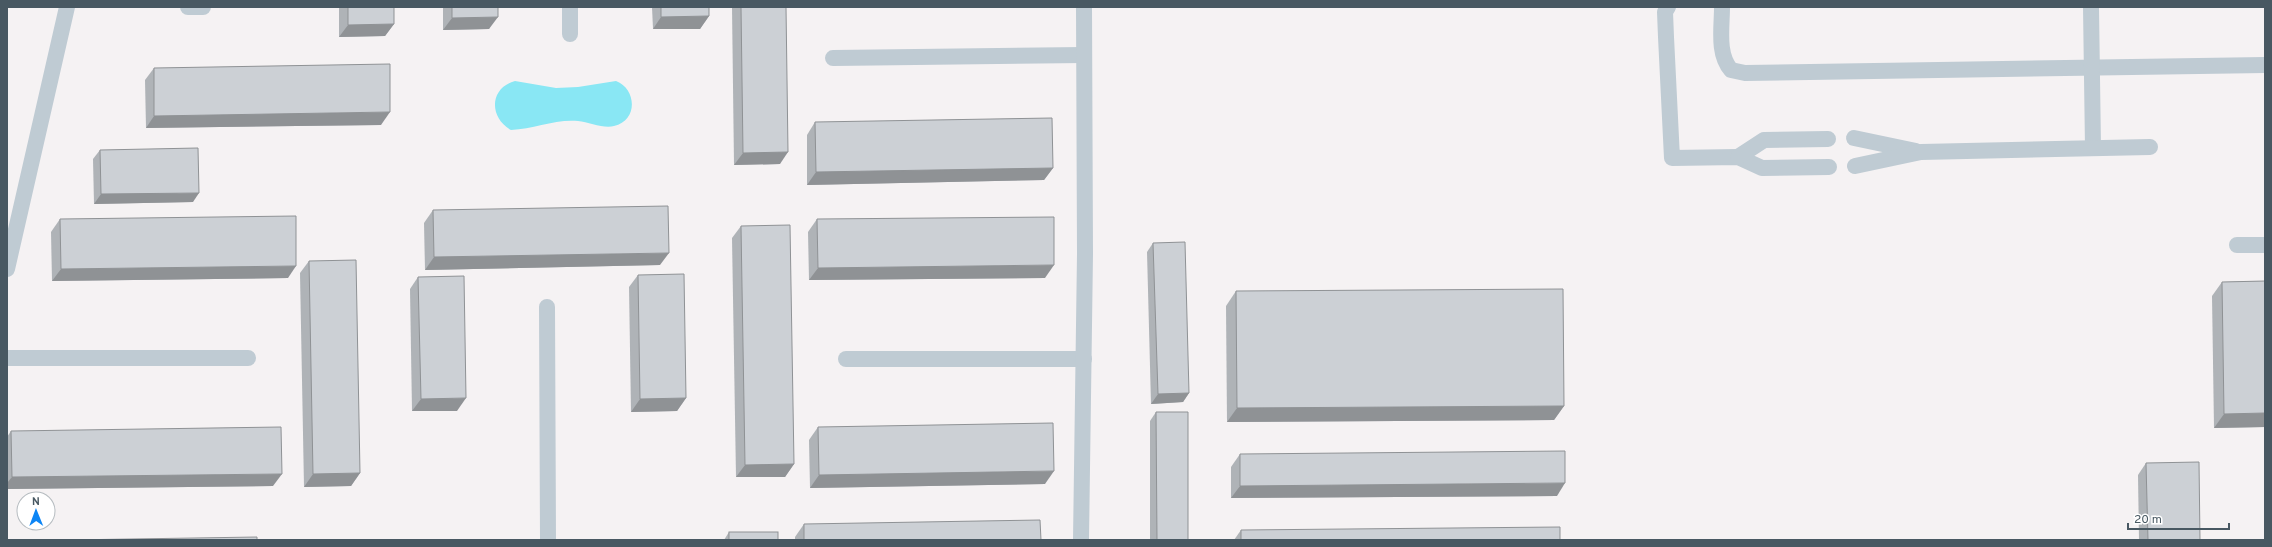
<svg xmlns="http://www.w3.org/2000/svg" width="2272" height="547" viewBox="0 0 2272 547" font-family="Overpass,sans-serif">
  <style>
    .water { fill: #89e7f4 }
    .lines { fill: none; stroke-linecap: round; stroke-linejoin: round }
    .service { stroke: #bfcbd3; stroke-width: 16 }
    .wall { fill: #afb3b7 }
    .shaded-wall { fill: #8f9295 }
    .building { fill: #ccd0d5; stroke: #8f9295 }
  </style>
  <rect width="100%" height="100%" fill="#f5f2f3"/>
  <path class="water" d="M515,81L556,88L578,87L616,81C637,89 638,121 614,126C604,129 589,122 578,121C555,119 534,129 511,130C489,118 489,88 515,81Z"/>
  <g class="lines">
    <g class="service">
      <path d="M188,7H203"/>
      <path d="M570,7V34"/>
      <path d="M1668,7L1665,12L1666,37L1672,158L1738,157L1762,168L1829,167"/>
      <path d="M1722,7C1722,28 1717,54 1731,70L1745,73L2265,65"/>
      <path d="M2091,7L2093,148"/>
      <path d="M833,58L1084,55"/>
      <path d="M1854,138L1916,151"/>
      <path d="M1738,157L1764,140L1828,139"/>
      <path d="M1855,166L1921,152L2150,147"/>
      <path d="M2237,245H2265"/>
      <path d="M7,269L67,7"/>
      <path d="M547,307L548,540"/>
      <path d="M7,358H248"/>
      <path d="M846,359H1084"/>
      <path d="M1081,540L1085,254L1084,7"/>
    </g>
  </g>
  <g class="wall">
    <path d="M339,7H394V24L385,36L339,37Z"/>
    <path d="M443,7H498L489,29L443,30Z"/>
    <path d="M652,7H709V16L700,29H653Z"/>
    <path d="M732,7H786L780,164L734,165Z"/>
    <path d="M154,68L381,125L146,128L145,80Z"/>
    <path d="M815,122L1053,168L1044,180L807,185V135Z"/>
    <path d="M100,150L193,202L94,204L93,159Z"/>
    <path d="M433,210L660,265L425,270L424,223Z"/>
    <path d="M60,219L288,278L52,281L51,232Z"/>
    <path d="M817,219L1045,278L809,280L808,232Z"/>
    <path d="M741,226L794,464L785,477H736L732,238Z"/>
    <path d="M1153,243L1189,393L1183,402L1151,404L1147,252Z"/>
    <path d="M309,261L360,473L351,486L304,487L300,273Z"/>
    <path d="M638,275L686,398L677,411L631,412L629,287Z"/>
    <path d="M418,277L457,411H412L410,289Z"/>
    <path d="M2265,281V427L2214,428L2212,296L2222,282Z"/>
    <path d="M1236,291L1564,406L1554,420L1227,422L1226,306Z"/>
    <path d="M1156,412L1188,540H1150V421Z"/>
    <path d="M818,427L1045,484L810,488L809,440Z"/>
    <path d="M11,431L273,486L7,489V437Z"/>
    <path d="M1240,454L1557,496L1231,498V467Z"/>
    <path d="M2146,463L2200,540H2139L2138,475Z"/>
    <path d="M804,524L1041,540H795V537Z"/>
    <path d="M1241,530L1560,540H1234Z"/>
    <path d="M729,532L778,540H724Z"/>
  </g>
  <g class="shaded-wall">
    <path d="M709,16L700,29H653L661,17Z"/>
    <path d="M498,17L489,29L443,30L452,18Z"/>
    <path d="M394,24L385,36L339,37L348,25Z"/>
    <path d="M390,112L381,125L146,128L154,116Z"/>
    <path d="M788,152L780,164L734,165L743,153Z"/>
    <path d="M1053,168L1044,180L807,185L816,172Z"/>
    <path d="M199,193L193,202L94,204L101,194Z"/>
    <path d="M669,253L660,265L425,270L434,257Z"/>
    <path d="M1054,265L1045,278L809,280L818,268Z"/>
    <path d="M296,266L288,278L52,281L61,269Z"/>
    <path d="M1189,393L1183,402L1151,404L1158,394Z"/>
    <path d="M466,398L457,411H412L421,399Z"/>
    <path d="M686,398L677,411L631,412L640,399Z"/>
    <path d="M1564,406L1554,420L1227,422L1237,408Z"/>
    <path d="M2265,413V427L2214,428L2224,414Z"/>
    <path d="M794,464L785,477H736L745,465Z"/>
    <path d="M1054,471L1045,484L810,488L819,475Z"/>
    <path d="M360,473L351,486L304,487L313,474Z"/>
    <path d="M282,474L273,486L7,489V483L12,477Z"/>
    <path d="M1565,483L1557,496L1231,498L1240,486Z"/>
  </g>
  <g class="building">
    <path d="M348,7H394V24L348,25Z"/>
    <path d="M452,7H498V17L452,18Z"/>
    <path d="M661,7H709V16L661,17Z"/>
    <path d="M741,7H786L788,152L743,153Z"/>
    <path d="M390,64V112L154,116V68Z"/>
    <path d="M1052,118L1053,168L816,172L815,122Z"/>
    <path d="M198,148L199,193L101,194L100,150Z"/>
    <path d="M668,206L669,253L434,257L433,210Z"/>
    <path d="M296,216V266L61,269L60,219Z"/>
    <path d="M1054,217V265L818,268L817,219Z"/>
    <path d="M790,225L794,464L745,465L741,226Z"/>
    <path d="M1185,242L1189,393L1158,394L1153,243Z"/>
    <path d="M356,260L360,473L313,474L309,261Z"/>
    <path d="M684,274L686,398L640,399L638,275Z"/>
    <path d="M464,276L466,398L421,399L418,277Z"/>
    <path d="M2265,281V413L2224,414L2222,282Z"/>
    <path d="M1563,289L1564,406L1237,408L1236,291Z"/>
    <path d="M1156,412H1188V540H1157Z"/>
    <path d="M1053,423L1054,471L819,475L818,427Z"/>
    <path d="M281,427L282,474L12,477L11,431Z"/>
    <path d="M1565,451V483L1240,486V454Z"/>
    <path d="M2199,462L2200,540H2148L2146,463Z"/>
    <path d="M1040,520L1041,540H804V524Z"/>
    <path d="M1560,527V540H1241V530Z"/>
    <rect x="729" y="532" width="49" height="8"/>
    <path d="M257,537V540H68Z"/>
  </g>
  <rect width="2272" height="547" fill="none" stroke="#485862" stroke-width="16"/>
  <g transform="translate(36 511) rotate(359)"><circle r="19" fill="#ffffff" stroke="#b6bcc0"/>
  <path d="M0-3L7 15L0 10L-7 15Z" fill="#0c85f5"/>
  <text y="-6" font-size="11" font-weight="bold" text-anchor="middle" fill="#485862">N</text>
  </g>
  <path d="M2128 523v6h101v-6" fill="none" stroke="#485862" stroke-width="2"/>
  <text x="2134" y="523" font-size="12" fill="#485862" stroke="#ffffff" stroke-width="3" paint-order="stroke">20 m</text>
</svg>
